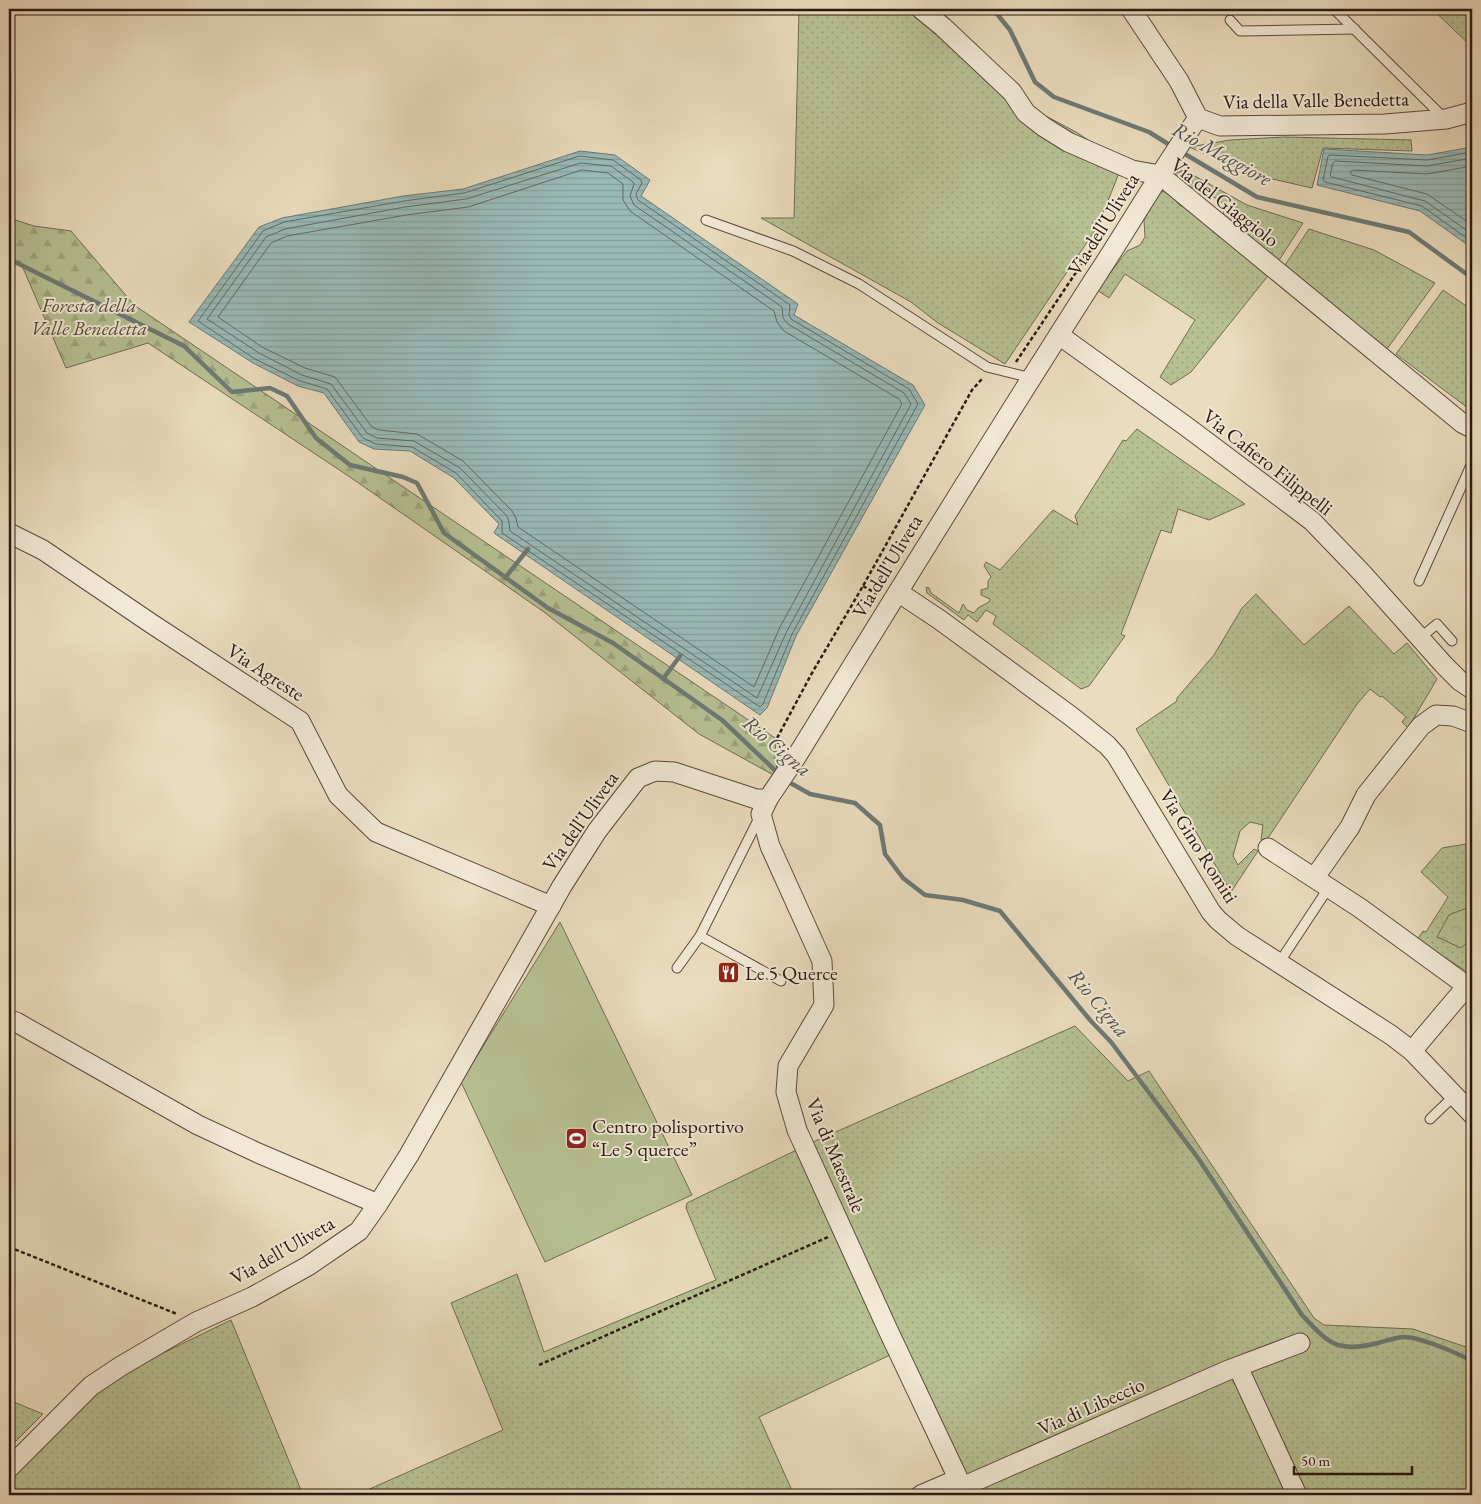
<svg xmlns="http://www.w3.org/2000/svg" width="1481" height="1504" viewBox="0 0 1481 1504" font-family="'EB Garamond',serif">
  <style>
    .grass { fill: url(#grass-dots); stroke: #706c52 }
    .forest { fill: url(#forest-firs); stroke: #706c52 }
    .park { fill: url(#park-crowns); stroke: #706c52 }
    .pitch { fill: #b6c093; stroke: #706c52 }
    .water { fill: url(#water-rules); stroke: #6d7a75 }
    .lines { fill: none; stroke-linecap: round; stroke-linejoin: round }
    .shore { stroke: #626a64; stroke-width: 1 }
    .stream { stroke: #6d7a75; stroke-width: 4.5 }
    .lane-casing { stroke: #5b4a3c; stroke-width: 11 }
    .street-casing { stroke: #5b4a3c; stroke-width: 21 }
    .path { stroke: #2b1911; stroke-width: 2.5; stroke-dasharray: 4 2.5; stroke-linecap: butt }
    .lane { stroke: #f1e8d5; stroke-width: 9 }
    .street { stroke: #f1e8d5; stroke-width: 19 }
    .labels { text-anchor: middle; stroke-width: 4; stroke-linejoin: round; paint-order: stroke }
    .street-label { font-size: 20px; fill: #2b1911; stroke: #f1e8d5 }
    .park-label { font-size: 20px; font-style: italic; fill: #554b38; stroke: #f1e8d5 }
    .poi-label { font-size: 20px; fill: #2b1911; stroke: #f1e8d5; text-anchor: start }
    .water-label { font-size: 21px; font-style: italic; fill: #52514b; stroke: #f1e8d5 }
  </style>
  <defs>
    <pattern id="grass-dots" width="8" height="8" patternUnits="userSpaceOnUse" patternTransform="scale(1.25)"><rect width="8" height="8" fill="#b6c093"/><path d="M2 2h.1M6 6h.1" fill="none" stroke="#9da47e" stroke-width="1.8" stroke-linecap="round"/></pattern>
    <pattern id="forest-firs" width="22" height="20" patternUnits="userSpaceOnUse" patternTransform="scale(1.25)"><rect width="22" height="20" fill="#b6c093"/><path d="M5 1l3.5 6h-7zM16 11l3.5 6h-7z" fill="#9da47e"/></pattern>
    <pattern id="park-crowns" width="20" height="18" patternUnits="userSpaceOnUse" patternTransform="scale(1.25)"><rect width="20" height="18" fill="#b6c093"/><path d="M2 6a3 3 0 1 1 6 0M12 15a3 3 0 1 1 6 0" fill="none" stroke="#9da47e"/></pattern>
    <pattern id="water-rules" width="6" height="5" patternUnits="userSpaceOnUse" patternTransform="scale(1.25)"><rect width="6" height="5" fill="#99bab7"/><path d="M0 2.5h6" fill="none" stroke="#849f9c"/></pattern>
  </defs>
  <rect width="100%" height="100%" fill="#eadcbe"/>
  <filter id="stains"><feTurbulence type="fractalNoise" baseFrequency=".004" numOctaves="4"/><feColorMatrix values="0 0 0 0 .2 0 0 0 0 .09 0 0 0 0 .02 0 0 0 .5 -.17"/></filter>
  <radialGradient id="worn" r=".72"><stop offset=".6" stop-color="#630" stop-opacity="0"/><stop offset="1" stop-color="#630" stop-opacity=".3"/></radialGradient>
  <g class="grass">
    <path d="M799,9H910L926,20L1025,105L1076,132L1123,163L1098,226L1005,364L938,323L911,302L761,218H794Z"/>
    <path d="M1432,9H1472V47Z"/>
    <path d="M1284,137L1411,140L1412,151L1323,148L1312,188L1255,175L1189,147L1230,140Z"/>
    <path d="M1184,170L1247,205L1303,223L1278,262L1223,218L1224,204L1199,187L1189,188L1173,174Z"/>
    <path d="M1163,191L1173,197L1179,205L1195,212L1271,272L1191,372L1171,385L1160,377L1195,320L1125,274L1109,298L1097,290L1127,251L1140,245L1145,237L1144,220L1147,212L1158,192Z"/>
    <path d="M1309,229L1374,250L1435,283L1387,349L1285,265Z"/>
    <path d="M1443,290L1472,310V411L1396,354Z"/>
    <path d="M1137,429L1245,504L1209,520L1178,509L1171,533L1161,530L1121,634L1125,636L1089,686L1081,689L993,624L996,616L986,610L977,622L968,615L964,620L927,593L926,587L929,588L931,593L959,613L963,604L967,610L974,613L978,608L989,602L990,599L981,595V590L988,588V581L991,577L984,566L986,562L1000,570L1053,510L1078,525L1075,516L1123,440L1126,441Z"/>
    <path d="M1256,594L1304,645L1349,606L1394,654L1407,643L1437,679L1408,728L1402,722L1406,717L1382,696L1380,697L1370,689L1357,704L1264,844L1261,839L1263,825L1250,822L1240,831L1233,856L1238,865L1254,849L1258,851L1231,892L1136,729L1177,701V698L1214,655L1242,608Z"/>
    <path d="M1472,843V961L1466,971L1417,940L1423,931L1426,932L1448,897L1421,872L1442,848Z"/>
    <path d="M1075,1026L1128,1081L1149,1071L1314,1318L1324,1325L1413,1329L1472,1349V1495H971L958,1466L944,1472L890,1355L759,1417L794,1495H356L503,1430L451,1303L517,1274L544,1352L716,1280L686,1208L687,1203L813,1142Z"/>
    <path d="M231,1320L303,1495H9V1475L74,1411L126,1371Z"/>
    <path d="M9,1400L43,1414L9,1448Z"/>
  </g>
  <path class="forest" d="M9,218L34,226L71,231L134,305L775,738L777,777L699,734L544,612L347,475L148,343L66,368L20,261L9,263Z"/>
  <path class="park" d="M1472,906V938L1461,948L1437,937L1449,915Z"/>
  <path class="pitch" d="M560,922L692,1195L545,1262L461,1082Z"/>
  <g class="water">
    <path d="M1472,147V248L1420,211L1317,185L1324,149L1427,155Z"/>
    <path d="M580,151L615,155L650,180L641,196L798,304L794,315L913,385L925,405L796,636L767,708L760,715L494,533L499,524L454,478L410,451L374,449L359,442L324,393L298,386L253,363L189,322L259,227L282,218L403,196L463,189Z"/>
  </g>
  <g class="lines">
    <g class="shore">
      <path d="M1472,152L1427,160L1330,155L1328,156L1323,180L1325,182L1422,206L1472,242"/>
      <path d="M580,156L613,160L641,180L642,183L636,194L638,200L790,305L789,315L791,319L909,389L918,404L792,634L763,704L760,707L502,533V521L456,473L412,447L376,444L363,438L327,389L300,381L255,359L198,321L263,231L284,222L404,201L464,193Z"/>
      <path d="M1472,158L1427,166L1335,161L1333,163L1330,175L1332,177L1425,201L1472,234"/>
      <path d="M581,163L611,166L633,182L634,184L630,196L634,205L782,307L783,318L788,324L904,393L911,404L787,631L757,698L510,531L509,522L507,516L460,468L414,441L377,438L367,433L331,384L302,375L259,353L207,319L266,237L285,229L405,207L466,199Z"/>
      <path d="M1472,166L1427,174L1353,170L1350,172L1352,175L1427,194L1472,225"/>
      <path d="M582,170L608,173L623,184V200L630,211L774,311L777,322L784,331L899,399L902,404L780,627L754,687L518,527L516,518L512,511L463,461L417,434L379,430L372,427L335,377L305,368L262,347L218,317L271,243L287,236L406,215L468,207Z"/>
    </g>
    <g class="stream">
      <path d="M993,9L1010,30L1035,82L1054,97L1149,132L1173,147"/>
      <path d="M1180,151L1257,197L1409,232L1472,278"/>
      <path d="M9,259L184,346L232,392L270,388L287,396L316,438L350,465L403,477L417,483L444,533L548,608L613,643L722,720L779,774"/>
      <path d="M505,578L528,549"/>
      <path d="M663,679L680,656"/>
      <path d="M787,781L810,794L855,803L880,825L885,854L903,878L925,895L963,900L1000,911L1090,1020L1111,1042L1198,1158L1302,1315C1329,1344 1337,1353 1378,1343C1386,1341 1396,1337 1404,1337C1420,1337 1457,1353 1472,1361"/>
    </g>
    <defs>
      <g id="lane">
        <path d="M1334,9L1444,118"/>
        <path d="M1230,20L1240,31L1355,29"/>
        <path d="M706,220L793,251L859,284L987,367L1032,378"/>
        <path d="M1419,581L1472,463"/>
        <path d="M1420,638L1437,624L1452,641"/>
        <path d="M760,816L700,936L781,981"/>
        <path d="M1279,963L1329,887"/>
        <path d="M677,968L700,936"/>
        <path d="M1430,1119L1454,1096"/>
      </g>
      <g id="street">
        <path d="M921,9L943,27L1012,92L1026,113L1044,127L1068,142L1132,170L1160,175L1462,423L1472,428"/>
        <path d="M1131,9L1179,81L1198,118L1220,126L1385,124L1446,119L1472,112"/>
        <path d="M1059,335L1187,427L1312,521L1362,573L1444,665L1460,681L1472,689"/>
        <path d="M9,533L43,550L152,624L300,721L338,795L376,832L551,906"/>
        <path d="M898,592L940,620L1072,717L1107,745L1116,755L1211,912L1218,920L1237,936L1391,1035L1412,1051L1472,1114"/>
        <path d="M768,799L761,814L770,846L822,961L824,1005L788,1066L786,1092L797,1130L888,1330L966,1495"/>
        <path d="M1268,848L1360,908L1467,986L1412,1051"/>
        <path d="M1315,877L1350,827L1366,795L1421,726L1436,715L1453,716L1472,723"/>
        <path d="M9,1020L16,1022L198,1125L258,1153L378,1204"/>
        <path d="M1238,1367L1297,1495"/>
        <path d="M9,1468L91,1386L121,1366L196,1322L252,1297L308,1266L359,1231L378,1204L409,1155L562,886L597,831L638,778L655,771L674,772L756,799H768L795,759C894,598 993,437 1095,278C1130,225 1161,170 1198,118"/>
        <path d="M962,1487L1226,1371L1300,1343"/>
        <path d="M921,1495L958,1479"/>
      </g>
    </defs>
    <use href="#lane" class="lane-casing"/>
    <use href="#street" class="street-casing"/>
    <g class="path">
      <path d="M1016,362L1099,238"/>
      <path d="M863,586L877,594"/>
      <path d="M782,749L776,740L812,673L863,586L972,390L981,380L984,378"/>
      <path d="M9,1247L177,1314"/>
      <path d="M539,1365L828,1237"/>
    </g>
    <use href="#lane" class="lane"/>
    <use href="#street" class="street"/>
  </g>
  <defs>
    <symbol id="restaurant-square" viewBox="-11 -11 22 22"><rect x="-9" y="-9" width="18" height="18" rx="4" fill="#8f2418" stroke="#f1e8d5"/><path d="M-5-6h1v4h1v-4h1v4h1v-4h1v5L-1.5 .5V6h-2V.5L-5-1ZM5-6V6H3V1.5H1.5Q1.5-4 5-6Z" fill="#fff"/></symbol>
    <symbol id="stadium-square" viewBox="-11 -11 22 22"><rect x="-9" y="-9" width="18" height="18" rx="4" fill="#8f2418" stroke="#f1e8d5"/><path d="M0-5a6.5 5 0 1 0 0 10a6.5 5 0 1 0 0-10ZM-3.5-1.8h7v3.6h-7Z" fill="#fff"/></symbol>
  </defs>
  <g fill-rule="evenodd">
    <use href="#restaurant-square" x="716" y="960" width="25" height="25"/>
    <use href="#stadium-square" x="564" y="1126" width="25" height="25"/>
  </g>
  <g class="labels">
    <g class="street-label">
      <text transform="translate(1316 100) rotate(-1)" y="7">Via della Valle Benedetta</text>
      <text transform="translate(1225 202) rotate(38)" y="7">Via del Giaggiolo</text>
      <text transform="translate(1103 224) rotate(-58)" y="7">Via dell'Uliveta</text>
      <text transform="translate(1268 462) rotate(38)" y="7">Via Cafiero Filippelli</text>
      <text transform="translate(887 566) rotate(-59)" y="7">Via dell'Uliveta</text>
      <text transform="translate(266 672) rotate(33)" y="7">Via Agreste</text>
      <text transform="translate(580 821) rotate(-55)" y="7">Via dell'Uliveta</text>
      <text transform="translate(1199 846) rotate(58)" y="7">Via Gino Romiti</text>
      <text transform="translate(836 1155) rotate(67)" y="7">Via di Maestrale</text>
      <text transform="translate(282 1250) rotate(-30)" y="7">Via dell'Uliveta</text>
      <text transform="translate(1091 1406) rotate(-24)" y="7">Via di Libeccio</text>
    </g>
    <g class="park-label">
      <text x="89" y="312">Foresta della<tspan x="89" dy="23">Valle Benedetta</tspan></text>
    </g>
    <g class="poi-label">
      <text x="745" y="980">Le 5 Querce</text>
      <text x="592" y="1133">Centro polisportivo<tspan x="592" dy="23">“Le 5 querce”</tspan></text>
    </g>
    <g class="water-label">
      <text transform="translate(1222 154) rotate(29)" y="7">Rio Maggiore</text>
      <text transform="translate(777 746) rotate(40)" y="7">Rio Cigna</text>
      <text transform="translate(1099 1003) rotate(50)" y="7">Rio Cigna</text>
    </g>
  </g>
  <rect width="1481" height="1504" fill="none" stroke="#eadcbe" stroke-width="30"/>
  <rect x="10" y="10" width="1461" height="1484" fill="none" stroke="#2b1911" stroke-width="2.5"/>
  <rect x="15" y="15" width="1451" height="1474" fill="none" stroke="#2b1911"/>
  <path d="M1294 1466v8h118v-8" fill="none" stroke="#2b1911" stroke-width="2.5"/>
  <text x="1301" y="1466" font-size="15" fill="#2b1911" stroke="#f1e8d5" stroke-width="4" paint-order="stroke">50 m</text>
  <rect width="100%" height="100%" filter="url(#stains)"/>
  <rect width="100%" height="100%" fill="url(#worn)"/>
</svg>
